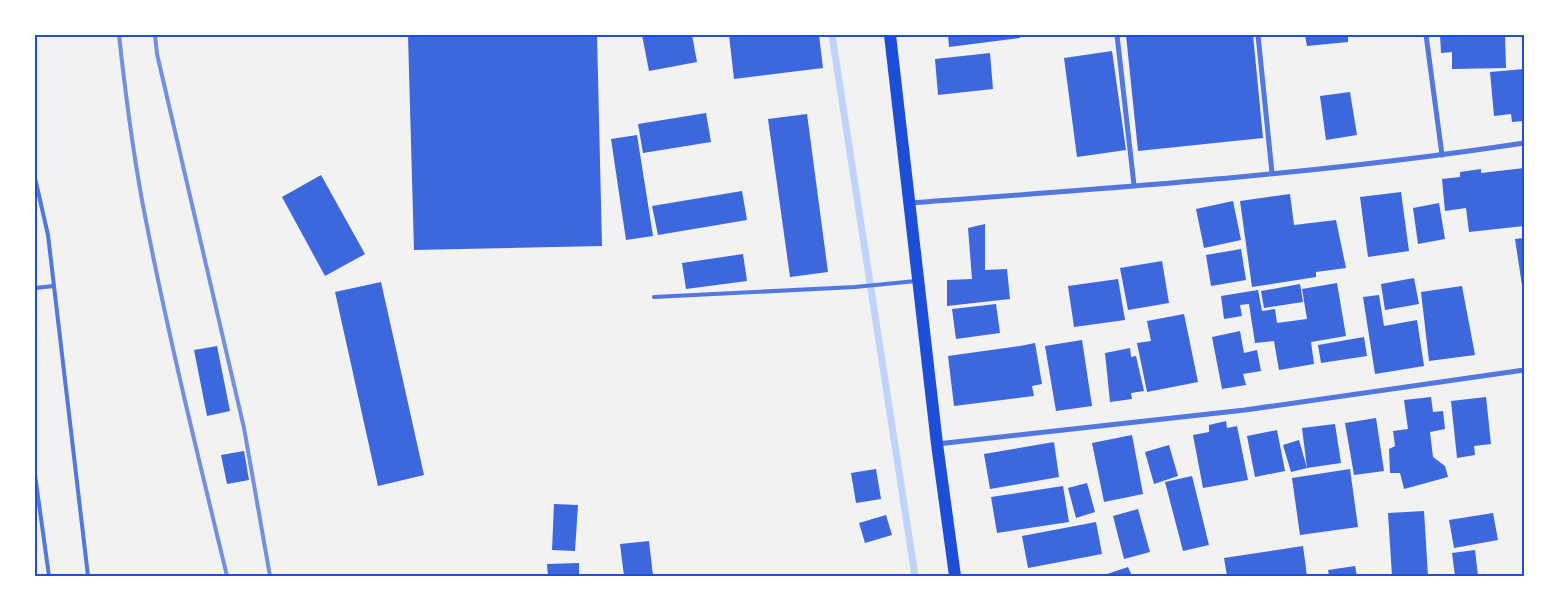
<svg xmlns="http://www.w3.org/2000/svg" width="1559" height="611" viewBox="0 0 1559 611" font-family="'Space Grotesk',sans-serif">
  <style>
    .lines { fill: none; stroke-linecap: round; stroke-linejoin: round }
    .stream { stroke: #bfd3fe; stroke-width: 7 }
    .building { fill: #3d67dc }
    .service { stroke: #5277de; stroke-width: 4 }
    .minor { stroke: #5277de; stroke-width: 5 }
    .primary { stroke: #1d4ed8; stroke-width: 12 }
    .rail { stroke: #7290e2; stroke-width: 4 }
    .neatline { fill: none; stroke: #1d4ed8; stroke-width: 2 }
  </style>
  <rect width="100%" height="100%" fill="#f2f2f2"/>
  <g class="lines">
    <path class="stream" d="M832,35L915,576"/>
  </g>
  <g class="building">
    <path d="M408,35H597L602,246L414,250Z"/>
    <path d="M642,35H692L697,62L649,71Z"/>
    <path d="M729,35H819L823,68L734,79Z"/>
    <path d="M948,35H1020V38L949,47Z"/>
    <path d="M1126,35H1253L1263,138L1138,151Z"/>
    <path d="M1305,35H1348V42L1307,46Z"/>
    <path d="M1440,35H1505L1506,68L1452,69V52L1441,53Z"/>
    <path d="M1112,51L1126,150L1077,157L1064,58Z"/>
    <path d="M990,53L993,89L938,95L935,59Z"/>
    <path d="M1524,69V121L1512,122L1511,114L1494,116L1490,72Z"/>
    <path d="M1350,92L1357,135L1326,140L1320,96Z"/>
    <path d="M706,113L711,142L643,153L638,124Z"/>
    <path d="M807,114L828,272L790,277L768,119Z"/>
    <path d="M637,135L653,236L626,240L611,139Z"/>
    <path d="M1524,168V226L1469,232L1466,208L1445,211L1442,179L1460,177V172L1481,169V173Z"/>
    <path d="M321,175L365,254L325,276L282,197Z"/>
    <path d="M742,191L747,220L658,235L652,206Z"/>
    <path d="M1401,192L1409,251L1368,257L1360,197Z"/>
    <path d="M1290,194L1294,225L1336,220L1346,268L1316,272V277L1252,287L1240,201Z"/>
    <path d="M1233,201L1241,240L1204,248L1196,209Z"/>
    <path d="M1439,203L1445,239L1418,244L1413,208Z"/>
    <path d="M985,224V270L1007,269L1010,299L947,306V280L972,279L968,228Z"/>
    <path d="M1524,238V292H1523L1515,239Z"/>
    <path d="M1241,249L1246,280L1211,286L1206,255Z"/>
    <path d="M743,254L747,281L686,289L682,263Z"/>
    <path d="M1162,261L1169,303L1128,310L1120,268Z"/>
    <path d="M1414,278L1419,304L1385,310L1381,284Z"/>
    <path d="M1118,279L1125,320L1074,327L1068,286Z"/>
    <path d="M381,282L424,475L378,486L335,292Z"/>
    <path d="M1337,283L1346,336L1311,342L1314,364L1279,370L1274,341L1255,343L1249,304L1240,305L1242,316L1224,319L1221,296L1258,290L1262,311L1275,309L1277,323L1307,319L1302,289Z"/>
    <path d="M1300,284L1303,302L1264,308L1261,291Z"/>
    <path d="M1462,286L1475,355L1429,361L1421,292Z"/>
    <path d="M1379,295L1384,326L1417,320L1424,366L1375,374L1363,297Z"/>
    <path d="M996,304L1000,333L956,339L952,309Z"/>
    <path d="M1184,314L1198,382L1147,392L1137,343L1151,341L1147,321Z"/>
    <path d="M1240,331L1244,353L1257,350L1261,371L1243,374L1246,385L1222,389L1212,337Z"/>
    <path d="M1364,337L1367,356L1321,363L1318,345Z"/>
    <path d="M1082,340L1092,406L1056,411L1045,346Z"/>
    <path d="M1035,343L1042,384L1032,386L1034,396L954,406L948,356L1020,346Z"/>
    <path d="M217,346L230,411L207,416L194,350Z"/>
    <path d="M1130,348L1131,357L1136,356L1144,391L1131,393L1132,399L1110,402L1105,353Z"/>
    <path d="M1431,397L1433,412L1443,411L1445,429L1430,432L1433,457L1445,466L1448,477L1404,489L1400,473H1390L1389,449L1395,446L1393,431L1408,429L1404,400Z"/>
    <path d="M1486,397L1491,444L1474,446L1475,455L1457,458L1451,401Z"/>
    <path d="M1376,418L1384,471L1354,475L1345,423Z"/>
    <path d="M1226,421L1227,428L1237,426L1248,480L1203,488L1193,435L1209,432V425Z"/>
    <path d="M1335,424L1341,463L1307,468L1302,428Z"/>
    <path d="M1277,430L1285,471L1255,477L1247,436Z"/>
    <path d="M1132,435L1143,494L1104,502L1092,443Z"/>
    <path d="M1299,440L1307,468L1291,472L1283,445Z"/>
    <path d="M1054,442L1059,477L990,489L984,454Z"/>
    <path d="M1169,445L1178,476L1154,484L1145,452Z"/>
    <path d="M244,451L249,480L227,484L221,455Z"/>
    <path d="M876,469L881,499L856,503L851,473Z"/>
    <path d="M1350,469L1358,527L1300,535L1292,478Z"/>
    <path d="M1192,476L1209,545L1183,551L1165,482Z"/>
    <path d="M1087,483L1095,512L1076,518L1068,488Z"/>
    <path d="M1063,486L1069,522L997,533L991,497Z"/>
    <path d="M554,504L578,505L575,551L552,550Z"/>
    <path d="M1138,509L1150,552L1124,559L1113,516Z"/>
    <path d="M1424,511L1428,576H1392L1388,513Z"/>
    <path d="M1493,513L1498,540L1454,548L1449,520Z"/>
    <path d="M886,515L892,535L865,543L859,523Z"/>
    <path d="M1096,522L1102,554L1028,568L1022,536Z"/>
    <path d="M649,541L653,576H624L620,544Z"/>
    <path d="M1303,546L1307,576H1227L1224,558Z"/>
    <path d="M1475,550L1478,576H1455L1452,553Z"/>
    <path d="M579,563V576H548L547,564Z"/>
    <path d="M1355,566L1357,576H1329L1328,570Z"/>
    <path d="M1128,567L1132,576H1101Z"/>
  </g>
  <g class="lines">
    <g class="service">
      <path d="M35,178L48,235L88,576"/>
      <path d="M35,288L54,286"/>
      <path d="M654,297L855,287L916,281"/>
      <path d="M35,475L49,576"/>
    </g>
    <g class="minor">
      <path d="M1117,35L1134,185"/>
      <path d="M1258,35L1272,173"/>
      <path d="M1426,35L1442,155"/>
      <path d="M909,203C1114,188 1321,174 1524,143"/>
      <path d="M937,444L1245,410L1524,370"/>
    </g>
    <path class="primary" d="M890,35L937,444L955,576"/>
    <g class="rail">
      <path d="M119,35C126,99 134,163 147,226C170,343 199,460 227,576"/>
      <path d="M155,35L157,54L244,428L270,576"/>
    </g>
  </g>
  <rect width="1559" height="611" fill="none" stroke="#ffffff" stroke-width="72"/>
  <rect x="36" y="36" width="1487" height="539" class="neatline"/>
</svg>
